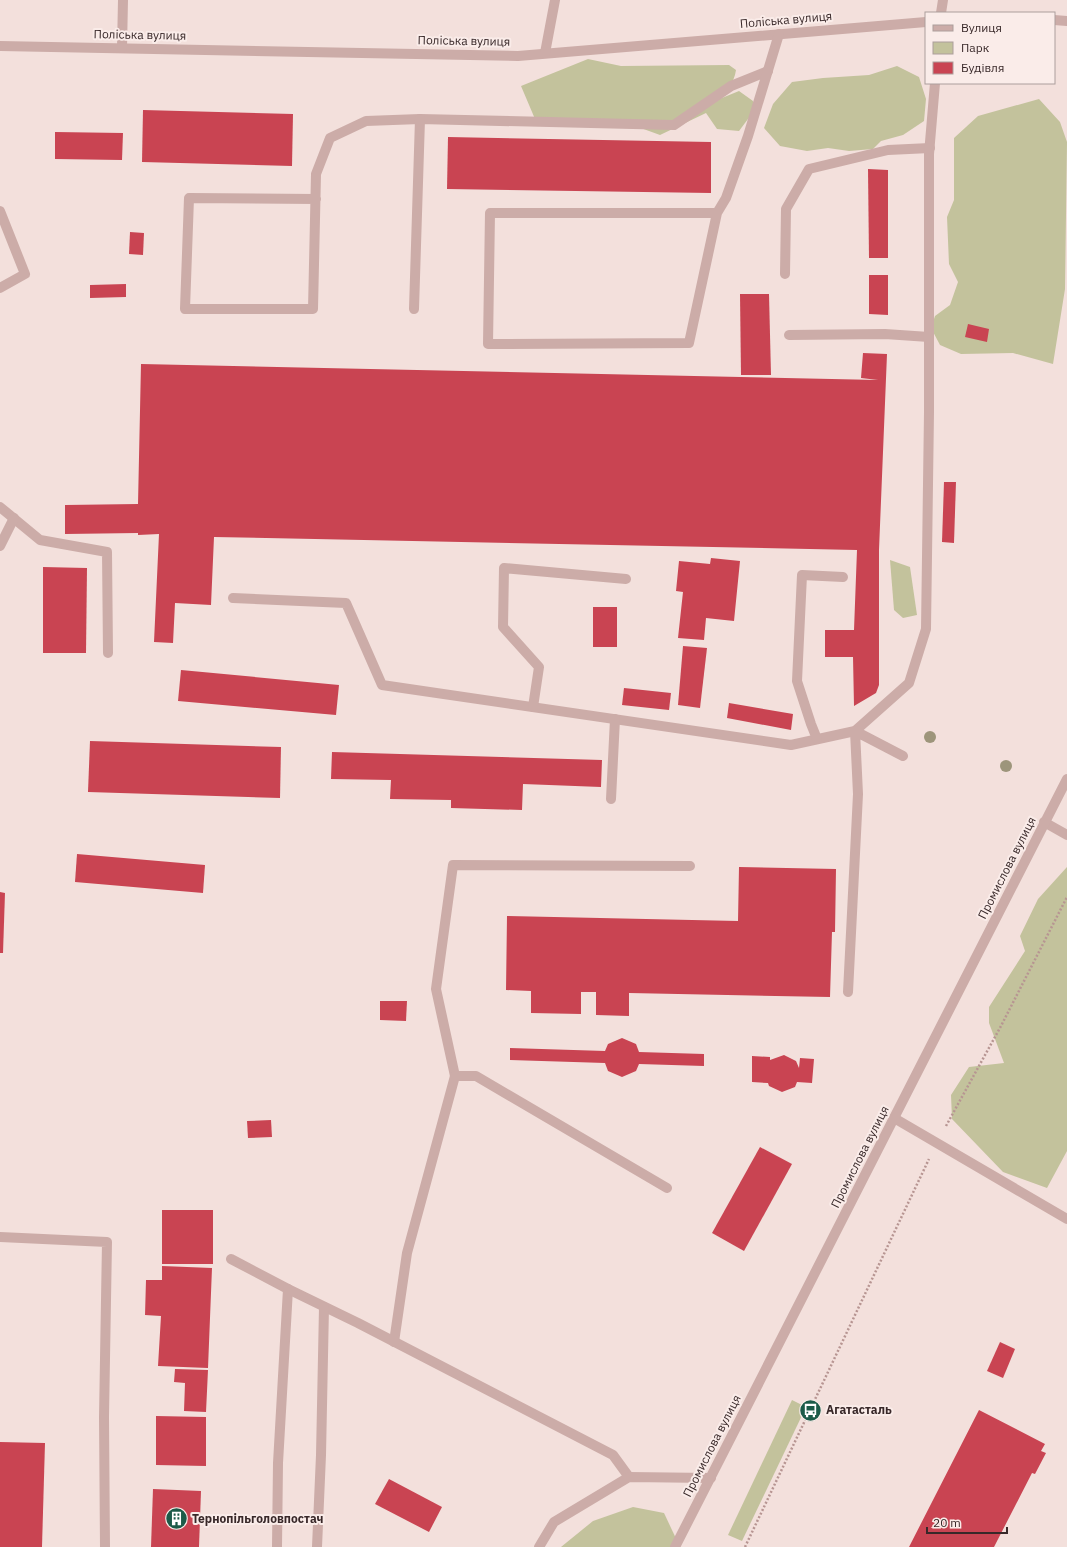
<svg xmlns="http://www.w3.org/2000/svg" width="1067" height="1547" viewBox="0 0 1067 1547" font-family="'IBM Plex Sans',sans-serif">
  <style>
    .green { fill: #c3c29c }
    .building { fill: #c94452 }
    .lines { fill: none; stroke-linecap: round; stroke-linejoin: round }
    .path { stroke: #b79592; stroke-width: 2.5; stroke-dasharray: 2 2; stroke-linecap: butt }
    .minor { stroke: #ccaca8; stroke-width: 10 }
    .tree { fill: #9d957b }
    .labels { text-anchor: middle; stroke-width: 4; stroke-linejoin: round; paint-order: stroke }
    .street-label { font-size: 12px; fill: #382829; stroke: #faece9 }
    .poi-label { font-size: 12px; font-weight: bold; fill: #382829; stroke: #faece9; text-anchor: start }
  </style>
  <rect width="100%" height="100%" fill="#f3e0dc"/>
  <g class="green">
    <path d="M588,59L621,66L729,65L736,70C734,84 726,91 717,100L739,91L753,101L754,111L739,131L717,129L706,113L660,135L616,119H535L521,86Z"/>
    <path d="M897,66L919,77L926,99L924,121L903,135L881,141L873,149L849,151L828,148L807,151L780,146L764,128L773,104L792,82L823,78L869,75Z"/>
    <path d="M1039,99L1060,122L1067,142L1065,289L1053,364L1013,353L961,354L940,345L931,328L935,316L950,305L958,282L949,264L947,217L954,200V138L978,116Z"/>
    <path d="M890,560L910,567L917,615L903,618L894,610Z"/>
    <path d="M1067,867V1151L1047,1188L1003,1172L952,1119L951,1095L969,1067L1004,1063L989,1023V1007L1025,951L1020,936L1038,899Z"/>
    <path d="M792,1400L806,1407L742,1541L728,1535Z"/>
    <path d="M633,1507L664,1513L680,1547H561L593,1521Z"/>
  </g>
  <g class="building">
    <path d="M143,110L293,114L292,166L142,162Z"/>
    <path d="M55,132L123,133L122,160L55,159Z"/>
    <path d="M448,137L711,142V193L447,189Z"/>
    <path d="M868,169L888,170V258H869Z"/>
    <path d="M130,232L144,233L143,255L129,254Z"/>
    <path d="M869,275H888V315L869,314Z"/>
    <path d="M126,284V297L90,298V285Z"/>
    <path d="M740,294H769L771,375H741Z"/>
    <path d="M968,324L989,329L987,342L965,337Z"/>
    <path d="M863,353L887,354L879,550V685L876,693L854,706L853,657H825V630H854L857,550L214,537L211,605L175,603L173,643L154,642L159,534L138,535V533L65,534V505L138,504L141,364L878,380L861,378Z"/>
    <path d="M944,482H956L954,543L942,542Z"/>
    <path d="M711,558L740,561L734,621L706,618L704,640L678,638L683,592L676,591L679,561L710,564Z"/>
    <path d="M43,567L87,568L86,653H43Z"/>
    <rect x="593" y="607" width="24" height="40"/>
    <path d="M683,646L707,648L700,708L678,705Z"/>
    <path d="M181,670L339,685L336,715L178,701Z"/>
    <path d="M624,688L671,693L669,710L622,705Z"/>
    <path d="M729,703L793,714L791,730L727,718Z"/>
    <path d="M90,741L281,747L280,798L88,792Z"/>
    <path d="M332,752L602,760L601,787L523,784L522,810L451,808V800L390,799L391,780L331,779Z"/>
    <path d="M77,854L205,865L203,893L75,882Z"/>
    <path d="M739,867L836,869L835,932H832L830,997L629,993V1016L596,1015V992H581V1014L531,1013V991L506,990L507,916L738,921Z"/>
    <path d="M0,892L5,893L3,953H0Z"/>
    <path d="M380,1001H407L406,1021L380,1020Z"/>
    <path d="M622,1038L636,1044L639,1052L704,1054V1066L639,1064L636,1071L622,1077L608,1071L605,1063L510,1060V1048L605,1051L608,1044Z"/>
    <path d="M784,1055L796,1061L799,1068L800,1058L814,1059L812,1083L797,1082L795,1087L782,1092L769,1086L768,1083L752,1082V1056L770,1057V1060Z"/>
    <path d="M271,1120L272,1137L248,1138L247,1121Z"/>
    <path d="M760,1147L792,1164L744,1251L712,1233Z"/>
    <rect x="162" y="1210" width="51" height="54"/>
    <path d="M162,1266L212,1268L208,1368L158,1366L161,1316L145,1315L146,1280H162Z"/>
    <path d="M1000,1342L1015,1349L1003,1378L987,1371Z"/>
    <path d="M175,1369L208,1370L206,1412L184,1411L185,1383L174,1382Z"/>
    <path d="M979,1410L1045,1444L1041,1451L1046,1453L1035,1474L1032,1473L994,1547H909Z"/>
    <path d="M156,1416L206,1417V1466L156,1465Z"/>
    <path d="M0,1442L45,1443L42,1547H0Z"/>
    <path d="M389,1479L442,1507L429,1532L375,1504Z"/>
    <path d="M153,1489L201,1491L199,1547H151Z"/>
  </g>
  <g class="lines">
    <g class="path">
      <path d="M946,1126L1001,1026L1067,897"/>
      <path d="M745,1547L929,1159"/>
    </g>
    <g class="minor">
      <path d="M941,13L943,0"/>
      <path d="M1054,20L1067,21"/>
      <path d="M0,46L518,56L926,22"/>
      <path d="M122,48L123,0"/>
      <path d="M545,53L555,0"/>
      <path d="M316,199L189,198L185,309H313L316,174L330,138L366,121L420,119L674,125L731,86L768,71"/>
      <path d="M0,211L25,274L0,288"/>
      <path d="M717,213L689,343L488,344L490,213H717L726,198L748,136L779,34"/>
      <path d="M785,274L786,209L809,169L888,150L930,148"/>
      <path d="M414,309L420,119"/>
      <path d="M789,335L885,334L929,337"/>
      <path d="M0,507L40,540L107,552L108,653"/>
      <path d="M0,546L14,518"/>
      <path d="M233,598L346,603L382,685L791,745L855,731L909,683L926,629L929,412V154L935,83"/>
      <path d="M533,707L539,667L503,627L504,568L626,579"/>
      <path d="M817,739L811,724L797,681L802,575L843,577"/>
      <path d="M611,799L615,719"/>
      <path d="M1044,822L1067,835"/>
      <path d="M848,992L858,794L855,731L903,756"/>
      <path d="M455,1076L436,989L453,865L690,866"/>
      <path d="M894,1118L1067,1219"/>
      <path d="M0,1237L107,1242L104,1417L105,1547"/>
      <path d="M231,1259L288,1289L278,1463L277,1547"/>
      <path d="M288,1289L358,1323L613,1455L629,1477"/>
      <path d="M394,1342L407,1253L455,1076H476L667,1188"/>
      <path d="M317,1547L321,1455L324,1307"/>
      <path d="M539,1547L554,1522L629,1477L711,1478"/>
      <path d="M675,1547L1067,779"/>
    </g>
  </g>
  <g class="tree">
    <circle cx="930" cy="737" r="6"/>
    <circle cx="1006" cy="766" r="6"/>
  </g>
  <defs>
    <symbol id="bus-disc" viewBox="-11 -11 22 22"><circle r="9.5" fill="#1c5b49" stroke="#faece9"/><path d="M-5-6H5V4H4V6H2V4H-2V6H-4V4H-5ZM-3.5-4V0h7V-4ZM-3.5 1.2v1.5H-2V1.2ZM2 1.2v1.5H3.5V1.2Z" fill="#fff"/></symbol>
    <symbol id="building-disc" viewBox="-11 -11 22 22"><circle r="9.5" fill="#1c5b49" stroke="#faece9"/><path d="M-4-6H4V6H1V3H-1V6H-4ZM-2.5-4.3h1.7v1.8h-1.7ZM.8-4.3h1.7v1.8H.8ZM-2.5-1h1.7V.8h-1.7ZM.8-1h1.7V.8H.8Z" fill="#fff"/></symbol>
  </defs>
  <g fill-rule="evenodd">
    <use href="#bus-disc" x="798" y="1398" width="25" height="25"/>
    <use href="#building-disc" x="164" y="1506" width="25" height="25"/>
  </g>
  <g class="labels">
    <g class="street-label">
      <text transform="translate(786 20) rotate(-5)" y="4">Поліська вулиця</text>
      <text transform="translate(140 35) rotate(1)" y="4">Поліська вулиця</text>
      <text transform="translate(464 41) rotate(1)" y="4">Поліська вулиця</text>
      <text transform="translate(1007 868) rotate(-63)" y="4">Промислова вулиця</text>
      <text transform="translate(860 1157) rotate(-63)" y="4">Промислова вулиця</text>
      <text transform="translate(712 1446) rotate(-63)" y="4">Промислова вулиця</text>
    </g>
    <g class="poi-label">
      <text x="826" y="1414">Агатасталь</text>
      <text x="192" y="1523">Тернопільголовпостач</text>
    </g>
  </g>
  <rect x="925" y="12" width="130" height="72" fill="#faece9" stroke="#ac9e9c"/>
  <rect x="933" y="25" width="20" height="6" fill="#ccaca8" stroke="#ac9e9c"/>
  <text x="961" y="32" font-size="12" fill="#382829">Вулиця</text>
  <rect x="933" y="42" width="20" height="12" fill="#c3c29c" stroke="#ac9e9c"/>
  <text x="961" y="52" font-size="12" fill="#382829">Парк</text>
  <rect x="933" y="62" width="20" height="12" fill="#c94452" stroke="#ac9e9c"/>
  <text x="961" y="72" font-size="12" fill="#382829">Будівля</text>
  <path d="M927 1527v6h80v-6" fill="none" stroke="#382829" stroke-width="2"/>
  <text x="933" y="1527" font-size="12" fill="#382829" stroke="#faece9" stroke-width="3" paint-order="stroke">20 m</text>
</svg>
